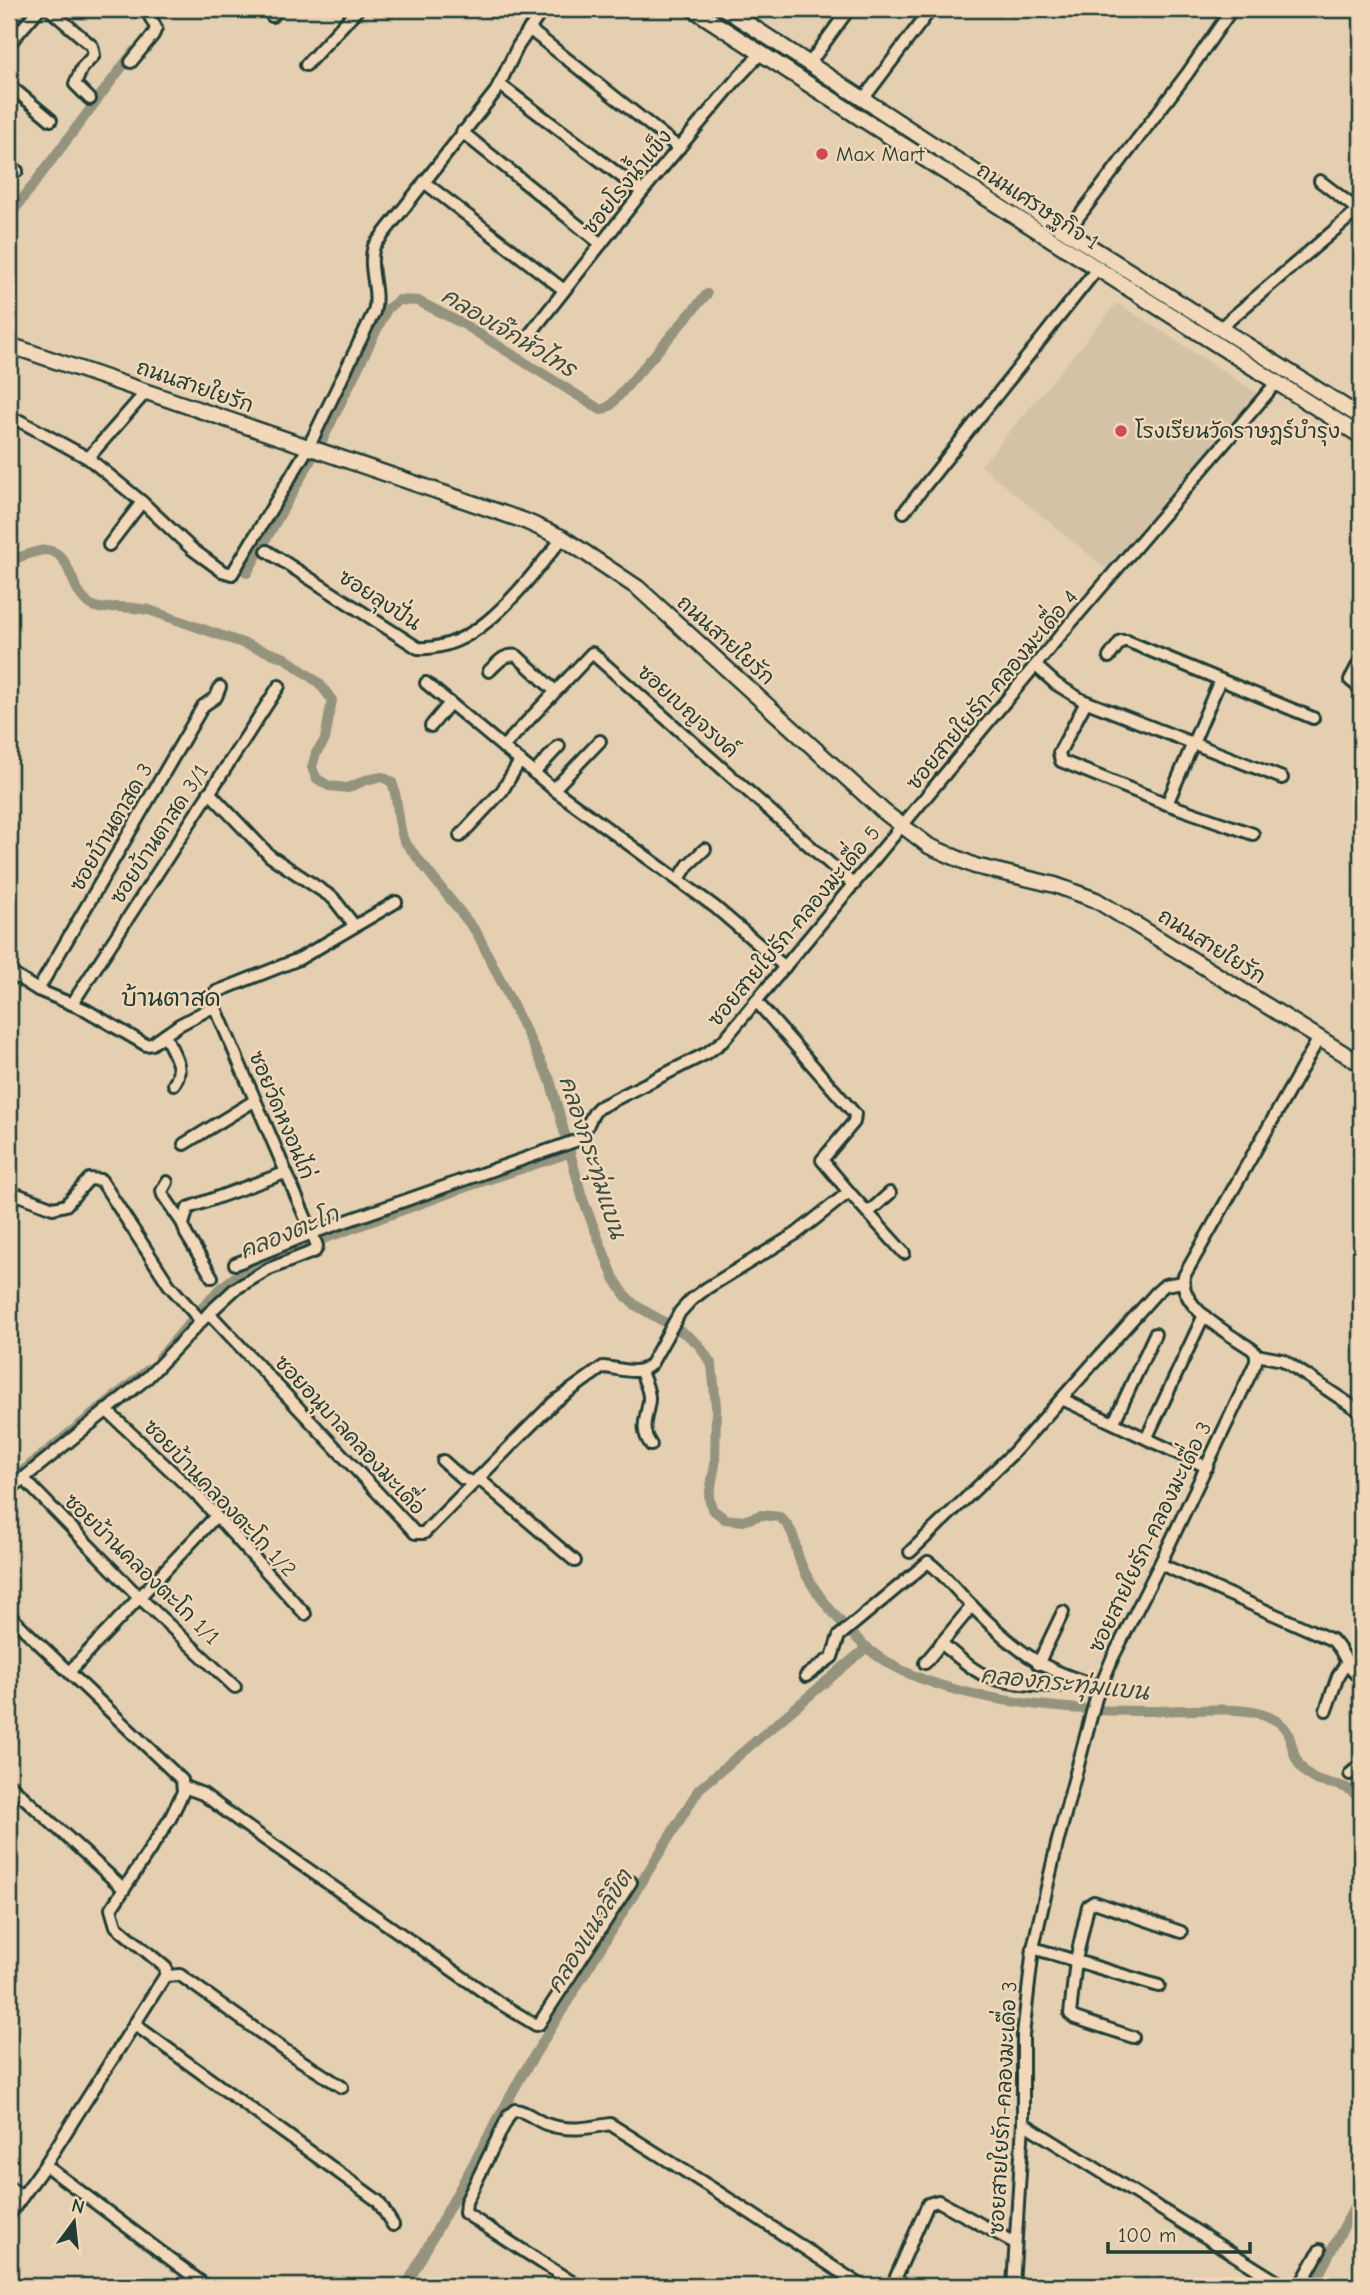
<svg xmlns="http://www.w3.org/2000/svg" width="1370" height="2295" viewBox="0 0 1370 2295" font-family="'Comic Neue','Playpen Sans Thai',sans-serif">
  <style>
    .built { fill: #d4c2a6 }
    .green { fill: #c4b69c; stroke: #727a68; stroke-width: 2 }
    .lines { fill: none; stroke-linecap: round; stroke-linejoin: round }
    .canal { stroke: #94937e; stroke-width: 10 }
    .street-casing { stroke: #1f3d34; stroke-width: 16 }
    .secondary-casing { stroke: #1f3d34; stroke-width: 19 }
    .street { stroke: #f2d8b9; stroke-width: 10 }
    .secondary { stroke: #f2d8b9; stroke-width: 14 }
    .poi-dot { fill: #d1495b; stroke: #f2d8b9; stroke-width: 2.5 }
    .labels { text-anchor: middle; stroke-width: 5; stroke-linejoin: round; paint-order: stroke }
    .poi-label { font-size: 21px; fill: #1f3d34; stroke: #f2d8b9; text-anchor: start }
    .street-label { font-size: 21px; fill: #1f3d34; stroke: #f2d8b9 }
    .water-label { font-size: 23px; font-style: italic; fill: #364e43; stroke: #f2d8b9 }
    .quarter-label { font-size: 24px; fill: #1f3d34; stroke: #f2d8b9 }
  </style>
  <rect width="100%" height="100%" fill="#e5cfb1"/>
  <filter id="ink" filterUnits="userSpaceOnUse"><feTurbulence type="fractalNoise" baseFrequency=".0143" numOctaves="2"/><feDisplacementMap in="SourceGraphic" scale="14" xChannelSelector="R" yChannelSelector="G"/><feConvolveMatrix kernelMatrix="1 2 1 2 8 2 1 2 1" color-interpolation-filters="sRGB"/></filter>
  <g filter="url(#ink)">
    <path class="built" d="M1117,303L1262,396L1111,573L981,466Z"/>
    <path class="green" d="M9,9H32L9,36Z"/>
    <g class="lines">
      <g class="canal">
        <path d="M9,217L134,51"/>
        <path d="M321,443L387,309L399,300L418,301L465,325L601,410L610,406L707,294"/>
        <path d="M9,561C19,558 35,550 46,550C76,552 67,601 99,608C104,609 111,607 116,607C127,607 138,608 149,610L285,658L319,683L332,700L325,740L316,753L312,767L316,778L329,786L348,788L366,780L382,777L392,782C399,802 397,822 404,841L477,933L550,1080L583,1200L614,1278L625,1295L635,1305L687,1335L699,1345L712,1365L716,1406L715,1465L709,1497L712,1509L725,1519L743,1521L761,1515L780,1517C799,1536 792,1542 801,1564C813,1593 843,1626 866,1647C928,1702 1075,1712 1155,1711C1182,1711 1237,1706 1261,1714C1303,1727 1282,1749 1306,1773C1318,1785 1329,1781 1344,1787C1350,1789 1356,1795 1361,1799"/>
        <path d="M247,573L312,458"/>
        <path d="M159,1358C194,1321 210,1288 257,1263L466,1187L569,1153"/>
        <path d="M9,1482L149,1369"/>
        <path d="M406,2286L521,2077L699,1789L867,1647"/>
        <path d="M1313,2286L1361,2194"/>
      </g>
      <defs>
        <g id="street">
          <path d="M49,9L92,46L94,55L82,68L75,84L90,99"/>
          <path d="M491,9L497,11L500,9"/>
          <path d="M272,16L278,9"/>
          <path d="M529,29L679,148"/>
          <path d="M9,44L39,9"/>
          <path d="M131,62L153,35L156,28L146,9"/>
          <path d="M809,64L849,9"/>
          <path d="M306,65L358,9"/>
          <path d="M499,84L642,192"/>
          <path d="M9,85L51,120"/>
          <path d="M864,98L931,9"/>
          <path d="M462,132L601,244"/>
          <path d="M9,165L17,171"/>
          <path d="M1320,181L1358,210"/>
          <path d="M424,182L564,290"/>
          <path d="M1067,232L1187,74L1232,9"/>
          <path d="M1220,328L1358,210L1361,211"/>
          <path d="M526,339L642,192L735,81L762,52"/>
          <path d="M20,421L88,458L142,502L192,549L222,571L232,574L308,448L374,312C380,290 367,268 374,246L496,91L518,46L543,9"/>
          <path d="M88,458L146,392"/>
          <path d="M904,512L1097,269"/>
          <path d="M109,545L142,502"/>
          <path d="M267,551L418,648C480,652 527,579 563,538"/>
          <path d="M1109,657L1121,641H1127L1313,718"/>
          <path d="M1361,659L1350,680L1361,689"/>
          <path d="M1036,666L1056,684L1082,700L1282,778"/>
          <path d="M489,671C498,663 504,653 517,656L555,691"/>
          <path d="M426,683L556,791L715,907L785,967"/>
          <path d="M1086,702L1059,753L1061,761L1167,804L1253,834"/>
          <path d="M431,726L450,703"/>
          <path d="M503,747L592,653L854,885"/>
          <path d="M534,773L559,746"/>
          <path d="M554,789L600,741"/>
          <path d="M209,792L270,856L333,898L354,925"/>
          <path d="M1167,804L1220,680"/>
          <path d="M460,836L502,791L520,761"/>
          <path d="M679,879L688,865L705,849"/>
          <path d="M9,972L38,990L86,1010L146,1045L152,1044L179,1025L211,1008L217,1011L312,1233L578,1140C588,1132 587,1119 598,1108L707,1053L723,1041L1063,632L1277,382"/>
          <path d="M38,990L203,706L216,697L220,687"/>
          <path d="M72,1004L279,686"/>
          <path d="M211,1008V997L216,992L299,959L396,902"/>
          <path d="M165,1035C172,1052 186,1068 174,1084"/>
          <path d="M184,1144L254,1101"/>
          <path d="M167,1182L162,1191L163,1195L183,1224"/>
          <path d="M849,1192L904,1253"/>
          <path d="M9,1205L13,1197L19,1195L53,1208L66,1205L89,1179L101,1180L169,1285L201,1321"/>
          <path d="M869,1212L890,1193"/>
          <path d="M212,1277L186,1234L183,1224L188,1208L285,1173"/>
          <path d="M209,1313L408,1525L415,1533H424L554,1402L603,1367C620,1368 638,1377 651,1364L680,1312L691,1300L707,1288L797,1233L849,1192L822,1160L854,1122L855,1114L756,1001"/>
          <path d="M1256,1355L1283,1360L1361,1412"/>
          <path d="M641,1372C644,1380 650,1391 649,1400C647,1418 639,1428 651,1445"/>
          <path d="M1062,1399L1207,1467"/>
          <path d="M106,1410L199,1497L305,1614"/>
          <path d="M1114,1422L1155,1334"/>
          <path d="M1147,1437L1204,1315"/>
          <path d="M443,1461L463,1479L474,1482"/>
          <path d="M23,1478L139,1597L235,1687"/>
          <path d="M478,1478L575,1561"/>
          <path d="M9,1490L148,1377L209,1313L235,1289L269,1269L315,1251L317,1246L312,1233L235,1264"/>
          <path d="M910,1552L1013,1453L1156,1293L1165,1285L1183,1282"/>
          <path d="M1160,1564L1332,1640C1345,1651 1346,1669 1361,1678"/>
          <path d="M9,1615L182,1780L183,1792L170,1819L111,1909L116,1926L166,1968L165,1976L45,2165L9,2215"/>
          <path d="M941,1643C955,1654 970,1669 986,1676C1009,1685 1057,1689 1080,1682"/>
          <path d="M925,1663L972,1606"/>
          <path d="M1038,1664L1063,1612"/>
          <path d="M70,1671L216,1516"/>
          <path d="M806,1676L832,1657L839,1636L928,1562C943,1573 956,1590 970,1604C1013,1648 1040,1671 1100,1686"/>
          <path d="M1326,1710L1338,1676L1347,1662"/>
          <path d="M1350,1774L1361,1765"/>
          <path d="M9,1784L123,1888"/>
          <path d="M184,1787L203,1794L239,1821L498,2002L536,2025L539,2024L631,1882"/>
          <path d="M1033,1948L1159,1986"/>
          <path d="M165,1976L180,1975L286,2051L342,2087"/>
          <path d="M134,2024L378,2201L393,2225"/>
          <path d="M1133,2037L1075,2018L1070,2014L1076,1960L1088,1906L1094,1902L1181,1932"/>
          <path d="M1023,2123L1284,2286"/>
          <path d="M45,2165L206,2286"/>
          <path d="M9,2187L22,2197"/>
          <path d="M578,2286L465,2213L466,2202L509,2115L515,2110C527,2111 535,2120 546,2124C569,2132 588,2128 610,2124L718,2192L862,2286"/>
          <path d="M892,2286L928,2204L938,2201L1015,2243"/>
          <path d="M1013,2286L1023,2123V2035L1033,1948L1057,1844L1096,1698L1112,1659L1160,1564L1256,1362V1355L1253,1350C1230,1334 1178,1308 1184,1276L1319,1038"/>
          <path d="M1300,2286L1320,2250"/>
        </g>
        <g id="secondary">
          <path d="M693,9L862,119L1361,436"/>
          <path d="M725,9L1067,232L1361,417"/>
          <path d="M9,345L525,521L563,538L638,588L883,811L929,846L975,866L1055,885L1096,900L1361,1064"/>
        </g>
      </defs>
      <use href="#street" class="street-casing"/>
      <use href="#secondary" class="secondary-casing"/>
      <use href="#street" class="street"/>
      <use href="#secondary" class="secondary"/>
    </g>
  </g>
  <g class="poi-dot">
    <circle cx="822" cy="154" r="7"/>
    <circle cx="1121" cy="431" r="7"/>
  </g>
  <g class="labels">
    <g class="poi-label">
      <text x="836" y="161">Max Mart</text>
      <text x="1135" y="438">โรงเรียนวัดราษฎร์บํารุง</text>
    </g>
    <g class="street-label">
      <text transform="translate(627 182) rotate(-51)" y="7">ซอยโรงน้ำแข็ง</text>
      <text transform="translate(1038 206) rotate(33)" y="7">ถนนเศรษฐกิจ 1</text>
      <text transform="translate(195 386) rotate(19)" y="7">ถนนสายใยรัก</text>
      <text transform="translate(380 600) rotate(33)" y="7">ซอยลุงปั่น</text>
      <text transform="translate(726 640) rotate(42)" y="7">ถนนสายใยรัก</text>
      <text transform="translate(992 690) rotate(-50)" y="7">ซอยสายใยรัก-คลองมะเดื่อ 4</text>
      <text transform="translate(688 711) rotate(42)" y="7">ซอยเบญจรงค์</text>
      <text transform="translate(111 827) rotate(-60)" y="7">ซอยบ้านตาสด 3</text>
      <text transform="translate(159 834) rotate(-57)" y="7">ซอยบ้านตาสด 3/1</text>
      <text transform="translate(794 926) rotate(-50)" y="7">ซอยสายใยรัก-คลองมะเดื่อ 5</text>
      <text transform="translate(1212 946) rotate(32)" y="7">ถนนสายใยรัก</text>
      <text transform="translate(282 1115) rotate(67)" y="7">ซอยวัดหงอนไก่</text>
      <text transform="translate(350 1435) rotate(47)" y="7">ซอยอนุบาลคลองมะเดื่อ</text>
      <text transform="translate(220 1498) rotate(46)" y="7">ซอยบ้านคลองตะโก 1/2</text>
      <text transform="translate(1150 1537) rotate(-64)" y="7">ซอยสายใยรัก-คลองมะเดื่อ 3</text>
      <text transform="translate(142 1569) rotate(44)" y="7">ซอยบ้านคลองตะโก 1/1</text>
      <text transform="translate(1003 2108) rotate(-87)" y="7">ซอยสายใยรัก-คลองมะเดื่อ 3</text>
    </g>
    <g class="water-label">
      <text transform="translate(509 332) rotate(31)" y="8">คลองเจ๊กหัวไทร</text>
      <text transform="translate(593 1157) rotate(72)" y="8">คลองกระทุ่มแบน</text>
      <text transform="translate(289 1232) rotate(-22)" y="8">คลองตะโก</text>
      <text transform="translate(1065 1683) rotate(6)" y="8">คลองกระทุ่มแบน</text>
      <text transform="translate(589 1931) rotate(-58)" y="8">คลองแนวลิขิต</text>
    </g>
    <g class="quarter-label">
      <text x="171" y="1006">บ้านตาสด</text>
    </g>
  </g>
  <rect width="1370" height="2295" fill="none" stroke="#f2d8b9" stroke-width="35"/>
  <rect x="18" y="18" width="1335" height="2260" fill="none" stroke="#1f3d34" stroke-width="2.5" filter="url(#ink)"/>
  <g transform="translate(74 2222) rotate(15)" stroke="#f2d8b9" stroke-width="5" paint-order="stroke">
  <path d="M0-5L12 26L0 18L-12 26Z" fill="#1f3d34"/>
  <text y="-10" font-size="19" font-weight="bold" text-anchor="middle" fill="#1f3d34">N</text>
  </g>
  <path d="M1108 2242v10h142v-10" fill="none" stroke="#1f3d34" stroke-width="3.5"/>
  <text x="1118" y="2242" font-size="21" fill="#1f3d34" stroke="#f2d8b9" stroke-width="5" paint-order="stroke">100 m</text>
</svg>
